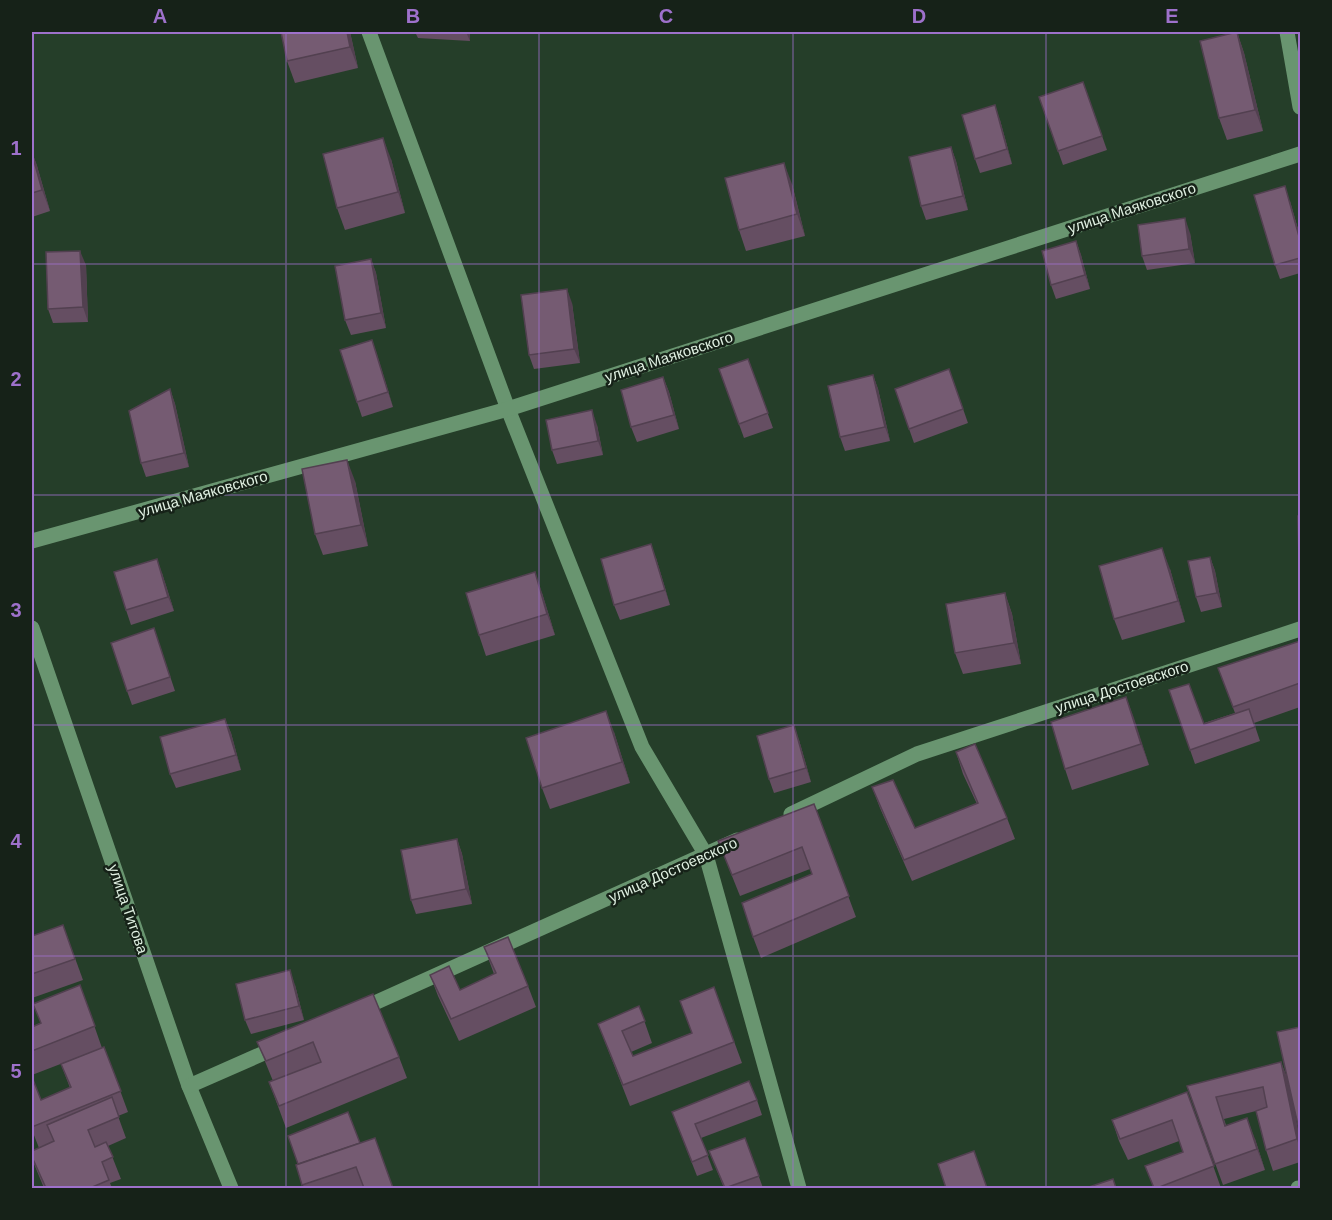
<svg xmlns="http://www.w3.org/2000/svg" width="1332" height="1220" viewBox="0 0 1332 1220" font-family="Helvetica,sans-serif">
  <style>
    .lines { fill: none; stroke-linecap: round; stroke-linejoin: round }
    .minor { stroke: #699570; stroke-width: 15 }
    .wall { fill: #654e62 }
    .shaded-wall { fill: #524050 }
    .building { fill: #755b72; stroke: #524050; stroke-width: 1.5 }
    .grid { fill: none; stroke: #9e71cb; stroke-width: 1.5; stroke-opacity: 0.55 }
    .labels { text-anchor: middle; stroke-width: 5; stroke-linejoin: round; paint-order: stroke }
    .street-label { font-size: 15px; fill: #e0f0e2; stroke: #162218 }
    .neatline { fill: none; stroke: #9e71cb; stroke-width: 2 }
    .grid-label { font-size: 20px; text-anchor: middle; font-weight: bold; fill: #9e71cb }
  </style>
  <rect width="100%" height="100%" fill="#253e29"/>
  <g class="lines">
    <g class="minor">
      <path d="M369,32L508,409L642,747L706,855L799,1188"/>
      <path d="M1287,32L1300,107"/>
      <path d="M32,541L508,409L1300,154"/>
      <path d="M32,628L189,1086L231,1188"/>
      <path d="M791,814L917,754L1300,629"/>
      <path d="M359,1010L737,840"/>
      <path d="M189,1086L280,1046"/>
      <path d="M1298,1188H1300"/>
    </g>
  </g>
  <g class="wall">
    <path d="M350,32L358,68L295,83L287,61Z"/>
    <path d="M415,32H470V41L418,38Z"/>
    <path d="M1237,32L1244,53L1263,131L1227,140L1219,118Z"/>
    <path d="M1083,82L1107,150L1063,165L1039,97Z"/>
    <path d="M1000,120L1012,164L980,173L975,159Z"/>
    <path d="M951,147L956,161L968,210L926,220L921,206Z"/>
    <path d="M32,152L37,166L50,211L32,217Z"/>
    <path d="M391,159L405,213L345,230L337,208Z"/>
    <path d="M792,184L805,236L746,251L739,230Z"/>
    <path d="M1290,201L1300,236V273L1280,279L1275,265Z"/>
    <path d="M1190,233L1195,263L1147,270L1142,256Z"/>
    <path d="M1076,241L1081,255L1090,289L1056,299L1051,285Z"/>
    <path d="M371,259L376,273L386,328L351,335L345,320Z"/>
    <path d="M86,265L88,322L53,323L48,309Z"/>
    <path d="M572,303L580,363L534,369L529,355Z"/>
    <path d="M372,340L393,407L362,417L357,402Z"/>
    <path d="M748,359L773,428L744,438L719,369Z"/>
    <path d="M949,369L968,423L914,443L895,389Z"/>
    <path d="M873,375L878,389L890,441L845,451L840,437Z"/>
    <path d="M663,377L669,392L679,429L637,442L631,427Z"/>
    <path d="M170,389L175,404L189,467L146,477L141,463Z"/>
    <path d="M597,425L603,455L557,464L552,450Z"/>
    <path d="M355,481L368,546L323,555L315,534Z"/>
    <path d="M1210,557L1215,571L1222,607L1201,612L1196,597Z"/>
    <path d="M656,558L670,605L620,620L614,605Z"/>
    <path d="M1170,569L1185,622L1122,640L1114,619Z"/>
    <path d="M162,573L174,611L131,625L126,610Z"/>
    <path d="M542,593L555,635L486,656L479,635Z"/>
    <path d="M1005,593L1012,614L1021,664L963,674L955,653Z"/>
    <path d="M1300,641V707L1254,723L1260,741L1195,764L1169,690L1204,723L1235,713L1218,668Z"/>
    <path d="M159,643L175,691L132,705L127,691Z"/>
    <path d="M1126,697L1149,765L1072,790L1065,769Z"/>
    <path d="M225,719L231,733L241,770L176,788L170,774Z"/>
    <path d="M614,732L630,783L550,809L542,788Z"/>
    <path d="M799,740L811,782L774,793L769,779Z"/>
    <path d="M956,752L1007,818L1015,839L912,881L880,808L872,787L915,828L977,804L963,774Z"/>
    <path d="M814,804L856,917L761,958L753,937L812,874L810,869L740,896L718,841Z"/>
    <path d="M457,839L462,854L472,904L416,914L411,900Z"/>
    <path d="M63,925L83,980L32,998V936Z"/>
    <path d="M484,947L528,986L536,1007L459,1041L438,996L430,975L460,990L494,974Z"/>
    <path d="M80,985L102,1048L32,1075V1027L40,1023Z"/>
    <path d="M295,985L304,1020L251,1034L245,1020Z"/>
    <path d="M714,987L742,1063L630,1106L598,1024L639,1006L652,1043L631,1052L633,1056L691,1033Z"/>
    <path d="M373,994L399,1057L407,1078L286,1128L269,1082L273,1081L257,1042Z"/>
    <path d="M104,1047L128,1112L118,1116L126,1138L108,1146L121,1179L110,1183L112,1188H44L32,1159V1151L39,1148L32,1130V1077L41,1100L70,1088L61,1064Z"/>
    <path d="M1281,1062L1289,1083L1300,1141V1162L1273,1171L1266,1150L1256,1111L1224,1119L1226,1125L1255,1139L1265,1170L1223,1185L1187,1086Z"/>
    <path d="M1187,1092L1221,1188H1153L1183,1152L1179,1141L1128,1160L1119,1141L1112,1120Z"/>
    <path d="M757,1100L762,1115L701,1138L713,1170L697,1176L672,1112Z"/>
    <path d="M745,1138L763,1188H724L709,1151Z"/>
    <path d="M360,1143L393,1188H304L296,1165Z"/>
  </g>
  <g class="shaded-wall">
    <path d="M347,32H350L358,68L350,47Z"/>
    <path d="M466,32H470V41Z"/>
    <path d="M1237,32L1244,53L1263,131L1255,110Z"/>
    <path d="M995,105L1000,120L1012,164L1007,149Z"/>
    <path d="M383,138L391,159L405,213L398,192Z"/>
    <path d="M951,147L956,161L968,210L963,196Z"/>
    <path d="M32,152L37,166L50,211L42,190Z"/>
    <path d="M784,163L792,184L805,236L797,214Z"/>
    <path d="M1285,186L1300,236V240Z"/>
    <path d="M1185,218L1190,233L1195,263L1189,249Z"/>
    <path d="M1076,241L1081,255L1090,289L1085,275Z"/>
    <path d="M80,251L86,265L88,322L83,307Z"/>
    <path d="M371,259L376,273L386,328L381,313Z"/>
    <path d="M567,289L572,303L580,363L574,349Z"/>
    <path d="M372,340L377,354L393,407L388,392Z"/>
    <path d="M873,375L878,389L890,441L885,427Z"/>
    <path d="M663,377L669,392L679,429L674,415Z"/>
    <path d="M170,389L175,404L189,467L184,453Z"/>
    <path d="M592,410L597,425L603,455L598,441Z"/>
    <path d="M347,460L355,481L368,546L361,525Z"/>
    <path d="M651,544L656,558L670,605L665,590Z"/>
    <path d="M1162,548L1170,569L1185,622L1178,601Z"/>
    <path d="M1210,557L1215,571L1222,607L1217,593Z"/>
    <path d="M157,559L162,573L174,611L168,597Z"/>
    <path d="M535,572L542,593L555,635L547,614Z"/>
    <path d="M1005,593L1012,614L1021,664L1014,643Z"/>
    <path d="M1126,697L1134,718L1149,765L1141,744Z"/>
    <path d="M606,711L614,732L630,783L622,762Z"/>
    <path d="M225,719L231,733L241,770L236,755Z"/>
    <path d="M794,725L799,740L811,782L806,768Z"/>
    <path d="M457,839L462,854L472,904L466,889Z"/>
    <path d="M290,970L295,985L304,1020L299,1006Z"/>
    <path d="M1281,1062L1289,1083L1300,1141V1150L1297,1139Z"/>
    <path d="M1247,1118L1255,1139L1265,1170L1257,1149Z"/>
  </g>
  <g class="building">
    <path d="M281,32H347L350,47L287,61Z"/>
    <path d="M1237,32L1255,110L1219,118L1200,41Z"/>
    <path d="M1083,82L1102,136L1058,151L1039,97Z"/>
    <path d="M995,105L1007,149L975,159L962,115Z"/>
    <path d="M383,138L398,192L337,208L323,154Z"/>
    <path d="M951,147L963,196L921,206L909,157Z"/>
    <path d="M32,154L42,190L32,193Z"/>
    <path d="M784,163L797,214L739,230L725,178Z"/>
    <path d="M1285,186L1300,240V258L1275,265L1254,195Z"/>
    <path d="M1185,218L1189,249L1142,256L1138,225Z"/>
    <path d="M1076,241L1085,275L1051,285L1042,251Z"/>
    <path d="M80,251L83,307L48,309L46,252Z"/>
    <path d="M371,259L381,313L345,320L335,266Z"/>
    <path d="M567,289L574,349L529,355L521,295Z"/>
    <path d="M372,340L388,392L357,402L340,350Z"/>
    <path d="M748,359L768,413L739,424L719,369Z"/>
    <path d="M949,369L963,409L909,429L895,389Z"/>
    <path d="M873,375L885,427L840,437L828,386Z"/>
    <path d="M663,377L674,415L631,427L621,390Z"/>
    <path d="M170,389L184,453L141,463L129,411Z"/>
    <path d="M592,410L598,441L552,450L546,420Z"/>
    <path d="M347,460L361,525L315,534L302,469Z"/>
    <path d="M1298,516H1300V562H1299Z"/>
    <path d="M651,544L665,590L614,605L601,559Z"/>
    <path d="M1162,548L1178,601L1114,619L1099,566Z"/>
    <path d="M1210,557L1217,593L1196,597L1188,561Z"/>
    <path d="M157,559L168,597L126,610L114,572Z"/>
    <path d="M535,572L547,614L479,635L466,593Z"/>
    <path d="M1005,593L1014,643L955,653L946,604Z"/>
    <path d="M154,628L170,677L127,691L111,643Z"/>
    <path d="M1300,641V683L1233,707L1218,668Z"/>
    <path d="M1189,684L1204,724L1249,709L1255,727L1190,750L1169,690Z"/>
    <path d="M1126,697L1141,744L1065,769L1051,722Z"/>
    <path d="M606,711L622,762L542,788L526,738Z"/>
    <path d="M225,719L236,755L170,774L160,737Z"/>
    <path d="M794,725L806,768L769,779L757,736Z"/>
    <path d="M975,744L1007,818L904,860L872,787L893,780L915,828L978,803L956,752Z"/>
    <path d="M814,804L849,896L753,937L742,903L812,874L802,847L732,875L718,841Z"/>
    <path d="M457,839L466,889L411,900L401,850Z"/>
    <path d="M63,925L75,959L32,974V936Z"/>
    <path d="M508,937L528,986L451,1019L430,975L449,966L460,990L496,973L484,947Z"/>
    <path d="M290,970L299,1006L245,1020L236,984Z"/>
    <path d="M80,985L95,1026L32,1051V1027L41,1023L33,1004Z"/>
    <path d="M714,987L734,1042L623,1085L598,1024L639,1006L645,1021L622,1031L633,1056L692,1033L680,1001Z"/>
    <path d="M373,994L399,1057L279,1106L269,1082L321,1062L313,1042L266,1061L257,1042Z"/>
    <path d="M1300,1027V1045H1299L1300,1051V1134L1277,1032Z"/>
    <path d="M104,1047L121,1091L32,1127V1077L41,1100L71,1087L61,1064Z"/>
    <path d="M1281,1062L1297,1139L1266,1150L1256,1111L1267,1107L1263,1087L1216,1097L1225,1126L1247,1118L1257,1149L1215,1164L1187,1086Z"/>
    <path d="M749,1081L757,1100L695,1124L708,1155L692,1162L672,1112Z"/>
    <path d="M1187,1092L1214,1166L1157,1188H1154L1145,1166L1183,1152L1172,1120L1120,1139L1112,1120Z"/>
    <path d="M112,1097L119,1117L88,1130L95,1147L106,1142L113,1157L102,1162L109,1180L90,1188H46L32,1157V1151L54,1141L47,1125Z"/>
    <path d="M348,1112L360,1143L298,1164L288,1136Z"/>
    <path d="M375,1138L393,1188H364L356,1167L302,1185L296,1165Z"/>
    <path d="M745,1138L759,1176L725,1188L709,1151Z"/>
    <path d="M974,1151L987,1188H946L938,1164Z"/>
    <path d="M1113,1179L1116,1188H1086Z"/>
  </g>
  <path class="grid" d="M286,32V1188M539,32V1188M793,32V1188M1046,32V1188M32,264H1300M32,495H1300M32,725H1300M32,956H1300"/>
  <g class="labels">
    <g class="street-label">
      <text transform="translate(1132 208) rotate(-18)" y="5">улица Маяковского</text>
      <text transform="translate(669 357) rotate(-18)" y="5">улица Маяковского</text>
      <text transform="translate(203 494) rotate(-16)" y="5">улица Маяковского</text>
      <text transform="translate(1122 687) rotate(-18)" y="5">улица Достоевского</text>
      <text transform="translate(673 870) rotate(-24)" y="5">улица Достоевского</text>
      <text transform="translate(128 909) rotate(71)" y="5">улица Титова</text>
    </g>
  </g>
  <rect width="1332" height="1220" fill="none" stroke="#162218" stroke-width="66"/>
  <rect x="33" y="33" width="1266" height="1154" class="neatline"/>
  <g class="grid-label">
    <text x="160" y="23">A</text>
    <text x="413" y="23">B</text>
    <text x="666" y="23">C</text>
    <text x="919" y="23">D</text>
    <text x="1172" y="23">E</text>
    <text x="16" y="155">1</text>
    <text x="16" y="386">2</text>
    <text x="16" y="617">3</text>
    <text x="16" y="848">4</text>
    <text x="16" y="1078">5</text>
  </g>
</svg>
